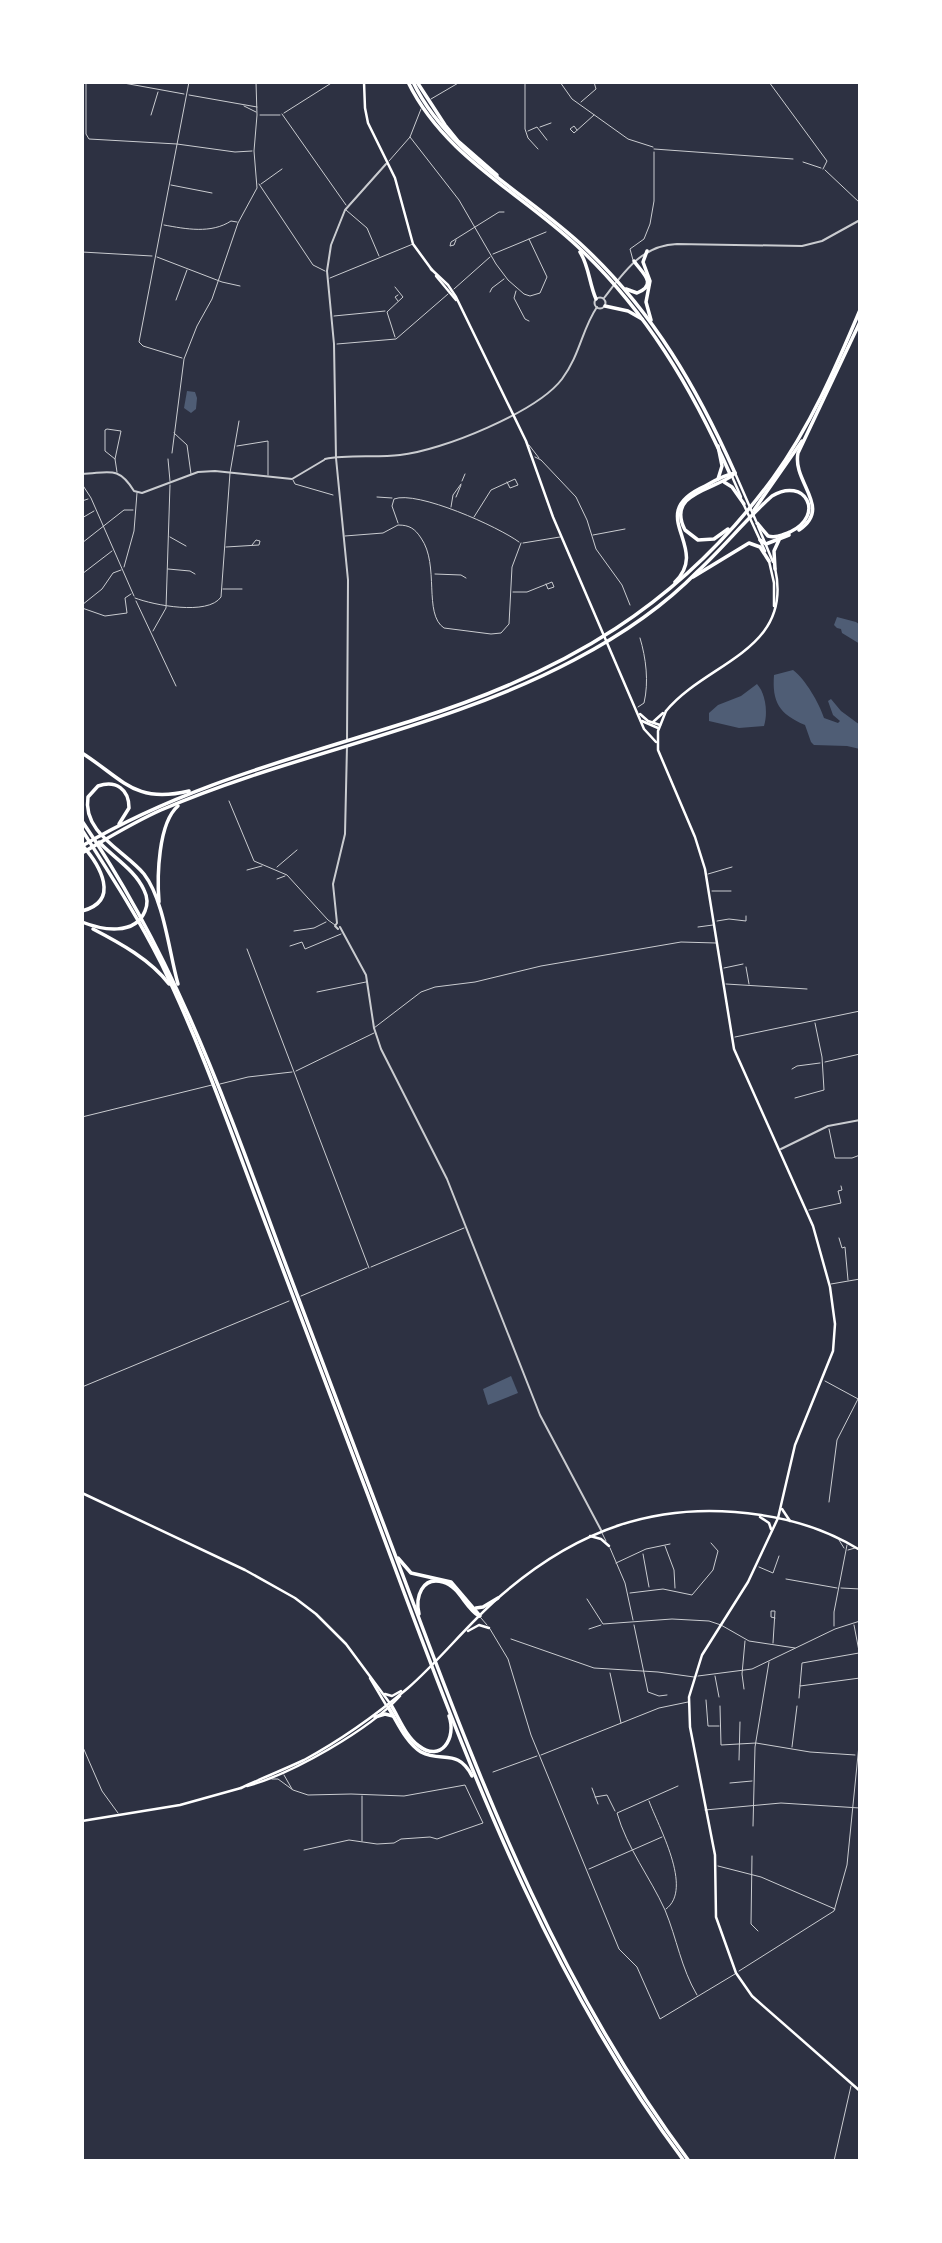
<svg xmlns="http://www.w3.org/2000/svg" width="942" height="2243" viewBox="0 0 942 2243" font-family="Signika,sans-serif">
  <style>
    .water { fill: #4f5d75 }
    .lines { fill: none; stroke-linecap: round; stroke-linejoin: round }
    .minor { stroke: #caccd0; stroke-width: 1 }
    .tertiary { stroke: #caccd0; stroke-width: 2 }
    .secondary { stroke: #fff; stroke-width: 2.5 }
    .primary { stroke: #fff; stroke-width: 2.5 }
    .trunk { stroke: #fff; stroke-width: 3.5 }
    .motorway { stroke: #fff; stroke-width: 3.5 }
  </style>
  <rect width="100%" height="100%" fill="#2d3142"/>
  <g class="water">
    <path d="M187,391L195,392L197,398L196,409L191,413L184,408Z"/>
    <path d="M837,617L856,622L860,625V644L842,633L841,629L837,628L834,625Z"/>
    <path d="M793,670C806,680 819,703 824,718L838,723L840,721L833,715L828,701L831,699L841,711L860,725V749L847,746L814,745L811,742L805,725C779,714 772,702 774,675Z"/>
    <path d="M757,684C766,694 768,713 764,726L739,728L709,721V713L718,705L741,696Z"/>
    <path d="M511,1376L518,1393L488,1405L483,1389Z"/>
  </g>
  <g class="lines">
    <g class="minor">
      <path d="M86,82V134L89,139L177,144L235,152L252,151"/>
      <path d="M118,82L184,94"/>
      <path d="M525,82V129L528,138L538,149"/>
      <path d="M560,82L572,99L628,139L653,147"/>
      <path d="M769,82L827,161L823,169"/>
      <path d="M189,95L257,107"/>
      <path d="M431,99L460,82"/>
      <path d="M581,102L596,89L594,82"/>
      <path d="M244,106L256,112"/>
      <path d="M284,113L333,82"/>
      <path d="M282,114L346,205"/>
      <path d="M151,115L158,92"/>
      <path d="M260,115H280"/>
      <path d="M540,127L551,123"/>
      <path d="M577,130L574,126L570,129L574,133L594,115"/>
      <path d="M528,131L537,127L547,140"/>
      <path d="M410,137L459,200L496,264L508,280L524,294L530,296L540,293L547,277L529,239"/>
      <path d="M654,149L793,159"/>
      <path d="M389,161L410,137L421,109"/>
      <path d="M803,162L821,168"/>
      <path d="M825,170L860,203"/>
      <path d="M259,184L313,265L325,271"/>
      <path d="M261,184L282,169"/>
      <path d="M171,185L212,193"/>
      <path d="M346,210L367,228L379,256"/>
      <path d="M164,225C186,229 211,234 231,221L237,222"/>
      <path d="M456,240L454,245L450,246L451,242L499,212H504"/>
      <path d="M82,252L152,256"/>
      <path d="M493,254L546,232"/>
      <path d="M157,257L222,282L240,286"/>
      <path d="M633,260L630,249L644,239L650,224L654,201V152"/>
      <path d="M330,278L413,244"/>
      <path d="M395,287L403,297L387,312L395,337"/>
      <path d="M454,289L490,257"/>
      <path d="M516,291L514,298L525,319L529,321"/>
      <path d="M490,292L492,288L504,279"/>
      <path d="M398,295L395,297L398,301"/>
      <path d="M176,300L187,270"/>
      <path d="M334,316L385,311"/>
      <path d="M337,344L396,339L448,294"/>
      <path d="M182,358L143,346L139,342L189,82"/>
      <path d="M174,433L187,445L191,474"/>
      <path d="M529,445L539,458"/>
      <path d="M237,446L268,441V475"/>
      <path d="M172,453L184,359L197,326L212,299L238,223L257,188L254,151L257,115L256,82"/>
      <path d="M535,457L541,460L576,497L587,520L596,549L622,585L630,605"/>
      <path d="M115,459L105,451V430L107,429L121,431L115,459L117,472"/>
      <path d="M168,459L170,481"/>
      <path d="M293,480L295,484L333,495"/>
      <path d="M462,481L465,474"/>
      <path d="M82,484L91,498L134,596"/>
      <path d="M377,497L392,498"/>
      <path d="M456,497L461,485"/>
      <path d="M82,501L88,499"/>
      <path d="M451,507L453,495L461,484"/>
      <path d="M474,517L491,490L515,479L518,485L510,488L507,482"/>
      <path d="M82,518L94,511"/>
      <path d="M398,523L392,506L394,499C417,490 499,527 519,542"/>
      <path d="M593,535L625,529"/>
      <path d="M345,536L383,533L398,525C410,525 415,529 421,538C440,565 423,614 444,628L491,634L501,633L509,624L512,567L521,543"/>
      <path d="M170,537L186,546"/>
      <path d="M82,543L124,510H133"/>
      <path d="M523,543L560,537"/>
      <path d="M226,547L259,545L260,541L256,540L252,545"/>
      <path d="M124,567L134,531L137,493"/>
      <path d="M168,569L190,571L195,574"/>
      <path d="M82,574L112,551"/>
      <path d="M435,574L461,575L466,578"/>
      <path d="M223,589H242"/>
      <path d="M513,592H527L552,582L554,587L548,589L546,584"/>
      <path d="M135,598C153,605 208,616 221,597L230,473L239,421"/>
      <path d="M136,601L176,686"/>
      <path d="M82,605L102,589L113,573L121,570"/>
      <path d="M82,608L105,616L127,613L125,598L131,594"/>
      <path d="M153,631L166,608L170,485"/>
      <path d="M638,707L644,703C649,682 646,658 640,638"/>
      <path d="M229,801L254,861L287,875L328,920L335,925"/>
      <path d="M277,867L297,850"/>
      <path d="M247,870L262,866"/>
      <path d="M708,874L732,867"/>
      <path d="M277,879L285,876"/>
      <path d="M712,891H731"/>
      <path d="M717,921L729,919L746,921V916"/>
      <path d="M698,927L713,925"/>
      <path d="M294,931L314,928L326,922"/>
      <path d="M290,946L302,942L305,949L341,934"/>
      <path d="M247,949L369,1268"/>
      <path d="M746,967L749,984"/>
      <path d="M724,968L743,964"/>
      <path d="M726,984L807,989"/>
      <path d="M317,992L366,982"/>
      <path d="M374,1028L421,992L435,987L475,982L541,966L681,942L716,943"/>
      <path d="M735,1037L860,1011"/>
      <path d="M825,1062L860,1054"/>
      <path d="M792,1069L797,1066L820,1063"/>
      <path d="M296,1071L374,1033"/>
      <path d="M220,1084L248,1077L292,1072"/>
      <path d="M795,1098L824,1090L822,1057L815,1023"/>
      <path d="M82,1117L212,1085"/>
      <path d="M829,1129L835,1158H852L860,1155"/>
      <path d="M809,1210L841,1203L838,1191L842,1190L841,1186"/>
      <path d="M839,1238L842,1248L845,1247L848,1280"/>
      <path d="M371,1267L464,1228"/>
      <path d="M831,1284L860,1279"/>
      <path d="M301,1296L367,1268"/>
      <path d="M825,1381L860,1400"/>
      <path d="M82,1387L289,1301"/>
      <path d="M829,1502L837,1440L858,1399"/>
      <path d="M602,1533L606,1541"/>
      <path d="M839,1540L844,1548"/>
      <path d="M665,1546L674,1570L675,1588"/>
      <path d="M610,1548L625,1583L633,1620"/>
      <path d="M848,1550L855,1548"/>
      <path d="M643,1554L649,1587"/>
      <path d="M616,1563L646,1549L670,1544"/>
      <path d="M759,1567L773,1573L779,1556"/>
      <path d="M786,1579L837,1588"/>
      <path d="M841,1588L860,1589"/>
      <path d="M630,1593L663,1589L692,1595L713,1570L718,1551L711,1543"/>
      <path d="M587,1599L603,1624L672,1619L709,1621L721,1625L749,1641L795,1648"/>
      <path d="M481,1618L487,1625"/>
      <path d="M634,1625L648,1692L659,1696L667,1695"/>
      <path d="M854,1625L859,1651"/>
      <path d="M834,1626V1612L847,1545"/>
      <path d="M490,1629L508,1659L531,1735L619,1949L637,1967L660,2019L735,1974"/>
      <path d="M589,1629L601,1625"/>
      <path d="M511,1639L594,1668L658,1672L694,1677"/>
      <path d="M773,1643L775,1611H771V1617L775,1618"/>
      <path d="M859,1653L802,1663L800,1686L860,1678"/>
      <path d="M610,1673L621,1723"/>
      <path d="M698,1676L752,1669L835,1629L860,1621"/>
      <path d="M715,1676L719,1697"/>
      <path d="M744,1689L742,1674L745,1641"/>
      <path d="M799,1698L800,1686"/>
      <path d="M706,1700L708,1726H719"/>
      <path d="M720,1706L721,1745L756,1743L810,1752L855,1755"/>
      <path d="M82,1745L102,1791L118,1813"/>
      <path d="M792,1747L797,1706"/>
      <path d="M541,1755L659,1708L688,1702"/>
      <path d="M739,1760L740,1722"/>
      <path d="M493,1772L537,1756"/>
      <path d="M284,1775L292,1789"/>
      <path d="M272,1779H278L293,1790L308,1795L351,1794L404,1796L465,1785L483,1823L437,1839L430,1837L401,1839L394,1843L377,1844L349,1840L304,1850"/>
      <path d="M730,1783L752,1781"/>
      <path d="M678,1786L617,1813C627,1848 650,1877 665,1910C677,1939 681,1968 697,1995"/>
      <path d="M592,1788L598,1804"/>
      <path d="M595,1797L607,1795L615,1811"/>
      <path d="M649,1801C658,1826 694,1889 666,1909"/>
      <path d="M705,1810L781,1803L860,1808"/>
      <path d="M753,1826L755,1747L769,1662"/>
      <path d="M362,1841V1796"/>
      <path d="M752,1856L751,1924L758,1931"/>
      <path d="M718,1866L761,1877L835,1909"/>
      <path d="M589,1869L662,1837"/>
      <path d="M739,1971L834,1911L847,1865L860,1735"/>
      <path d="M834,2161L851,2086"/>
    </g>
    <g class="tertiary">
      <circle cx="600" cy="303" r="5.5"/>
      <path d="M604,298C624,272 642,245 677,244L802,246L822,241L860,220"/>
      <path d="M325,459C349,454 376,458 400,455C441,451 537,412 562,379C580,355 582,329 597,307"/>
      <path d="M82,474C109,473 118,465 134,491L142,493L198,472L215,471L292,479L324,460"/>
      <path d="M347,740L348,580L336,458L334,344L327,271L331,245L345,210L386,164"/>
      <path d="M340,927L366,975L374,1028L381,1049L447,1179L540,1415L601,1530"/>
      <path d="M338,929L335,926L337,923L333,884L345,834L347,746"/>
      <path d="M781,1149L828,1126L860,1120"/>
    </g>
    <g class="secondary">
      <path d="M364,82L365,108L368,123L395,178L413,244L432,270"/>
      <path d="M431,269L448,285L456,297L526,441L553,517L644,729L656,742"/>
      <path d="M436,276L456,300"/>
      <path d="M666,711L658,731V750L695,837L705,869L734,1049L813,1226L830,1287L835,1324L833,1351L795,1445L778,1518L748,1582L702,1655L689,1697L690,1727L715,1855L716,1917L736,1973L752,1996L860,2091"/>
      <path d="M640,714L648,721L660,725"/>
      <path d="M642,721L658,728"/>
      <path d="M653,722L663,713"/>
      <path d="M82,1493L245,1570L295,1598L316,1614L346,1644L389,1702"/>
      <path d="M782,1509L790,1521"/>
      <path d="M760,1517L769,1523L771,1529"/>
      <path d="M590,1536L601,1539L609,1546"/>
      <path d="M468,1631L479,1625L489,1628"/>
      <path d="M370,1678L386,1705"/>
      <path d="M385,1694L392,1696L401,1691"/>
      <path d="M247,1786C292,1774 369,1730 400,1696"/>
      <path d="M241,1788C262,1778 283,1770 304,1760C341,1740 376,1715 408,1688C440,1660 466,1626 498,1598C575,1530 658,1499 761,1515C796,1520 829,1531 860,1550"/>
      <path d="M82,1821L180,1805L241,1788"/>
    </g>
    <g class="primary">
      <path d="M735,473L756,521"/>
      <path d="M731,474L741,497"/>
      <path d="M743,503L765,551"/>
      <path d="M758,526L773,562"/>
      <path d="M769,561L774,583V606"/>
      <path d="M666,711C706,662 794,651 775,568"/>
    </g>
    <g class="trunk">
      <path d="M408,82C444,156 518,191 576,245C645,309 692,388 730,474"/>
      <path d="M413,82C449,156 527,193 585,248C654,313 697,388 735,473"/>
      <path d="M417,82L445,125L458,141L497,175"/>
      <path d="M647,251L643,262L650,281L646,302L651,320"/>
      <path d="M580,252C589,266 589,283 596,299"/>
      <path d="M626,289L637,293C659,284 641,272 634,261"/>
      <path d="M605,306L628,311L642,319"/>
    </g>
    <g class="motorway">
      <path d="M718,446L722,466L718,479"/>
      <path d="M724,482L732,487L744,504"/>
      <path d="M754,510L802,441"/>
      <path d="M728,529L714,539L698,540L685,530C666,493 714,490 733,475"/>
      <path d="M799,530C833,507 792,483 798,453L860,322"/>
      <path d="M760,540L766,544L789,535"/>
      <path d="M775,569L774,551L779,540"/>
      <path d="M693,577L749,543L760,547L769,561"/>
      <path d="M675,582C712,546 642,514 705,486C714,481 724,475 735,473"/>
      <path d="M82,753C124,780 135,804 189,791"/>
      <path d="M82,821C173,954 223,1095 278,1244C323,1364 368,1484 414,1605C487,1800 563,1993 689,2161"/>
      <path d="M119,824L129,808C129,789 116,780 98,786L88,797C82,833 125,851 144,874C164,900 169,952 178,984"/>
      <path d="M82,830C110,874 138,917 161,963C203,1049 234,1141 268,1230C314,1351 360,1473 405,1595C479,1793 556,1990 684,2161"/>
      <path d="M82,845C100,865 121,901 82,911"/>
      <path d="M82,846C187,784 302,756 417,719C565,672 680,605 773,478C810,427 836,367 860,310"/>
      <path d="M82,853C108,838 134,822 161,810C296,752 444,729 574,660C618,637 663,607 698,571C724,547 746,519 772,496C805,476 826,515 790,532C782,535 776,538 768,536L757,523"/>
      <path d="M159,902C157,877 158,823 178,806"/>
      <path d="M82,922C102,930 135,936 145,911C148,904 147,896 144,890C135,870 114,858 99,842"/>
      <path d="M93,929C120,943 151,960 169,984"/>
      <path d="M398,1558L411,1573L451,1582L480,1616"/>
      <path d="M476,1608L483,1607L498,1598"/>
      <path d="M419,1614C415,1597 422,1576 443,1582C460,1587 465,1608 479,1616"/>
      <path d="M391,1705C399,1718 406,1737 419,1746C441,1763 457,1738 449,1716"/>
      <path d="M388,1707C397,1721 406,1743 421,1752C442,1763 458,1748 472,1776"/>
      <path d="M375,1717L385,1714L393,1716"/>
    </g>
  </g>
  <rect width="942" height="2243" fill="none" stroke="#ffffff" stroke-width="168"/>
</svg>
